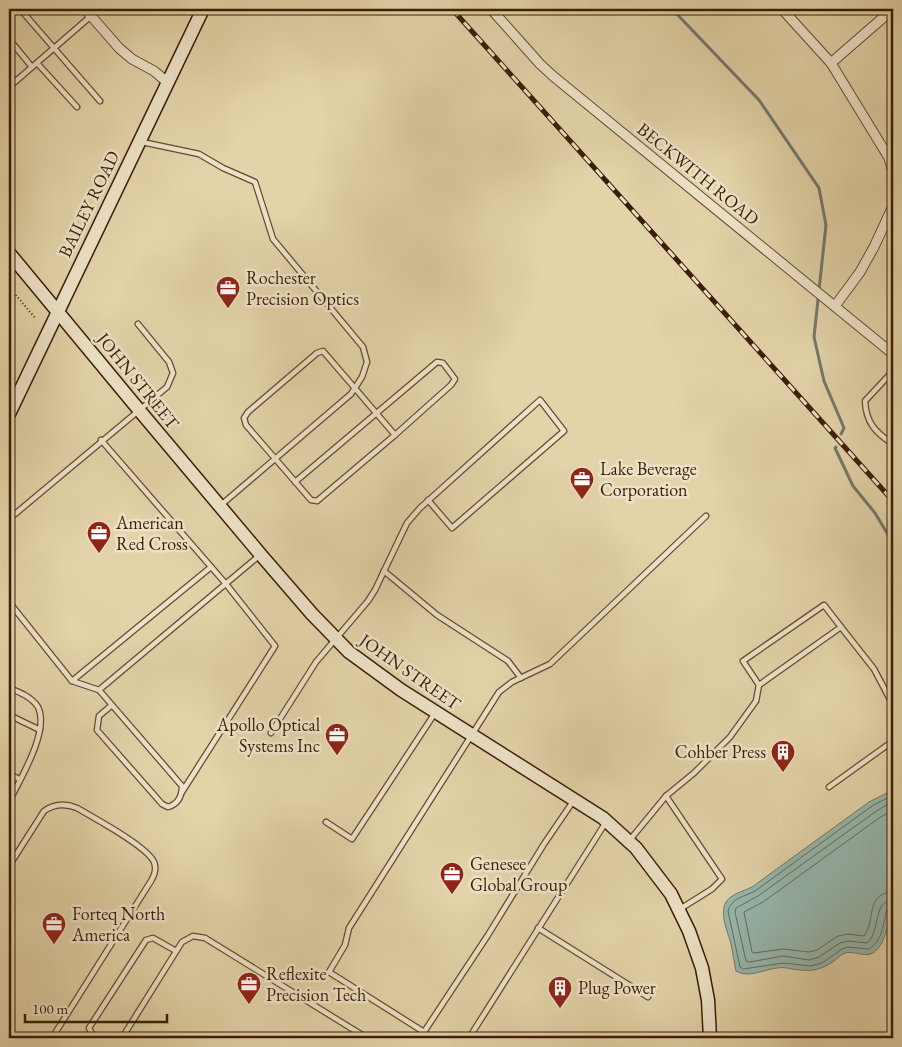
<svg xmlns="http://www.w3.org/2000/svg" width="902" height="1047" viewBox="0 0 902 1047" font-family="'EB Garamond',serif">
  <style>
    .water { fill: #96b7ae; stroke: #72796b }
    .lines { fill: none; stroke-linecap: round; stroke-linejoin: round }
    .shore { stroke: #686a5a; stroke-width: 1 }
    .stream { stroke: #72796b; stroke-width: 3 }
    .lane-casing { stroke: #654a30; stroke-width: 7 }
    .street-casing { stroke: #654a30; stroke-width: 11 }
    .secondary-casing { stroke: #3b1d07; stroke-width: 15 }
    .path { stroke: #3b1d07; stroke-width: 2; stroke-dasharray: 1 2.5; stroke-linecap: butt }
    .lane { stroke: #ede2c7; stroke-width: 4.5 }
    .street { stroke: #ede2c7; stroke-width: 9 }
    .secondary { stroke: #ede2c7; stroke-width: 12 }
    .rail-casing { stroke: #3b1d07; stroke-width: 5 }
    .rail { stroke: #ede2c7; stroke-width: 3; stroke-dasharray: 9; stroke-linecap: butt }
    .labels { text-anchor: middle; stroke-width: 5; stroke-linejoin: round; paint-order: stroke }
    .street-label { font-size: 18px; fill: #3b1d07; stroke: #ede2c7 }
    .poi-label { font-size: 18px; fill: #3b1d07; stroke: #ede2c7; text-anchor: start }
  </style>
  <rect width="100%" height="100%" fill="#e3d3a9"/>
  <filter id="stains"><feTurbulence type="fractalNoise" baseFrequency=".004" numOctaves="4"/><feColorMatrix values="0 0 0 0 .2 0 0 0 0 .09 0 0 0 0 .02 0 0 0 .5 -.17"/></filter>
  <radialGradient id="worn" r=".72"><stop offset=".6" stop-color="#630" stop-opacity="0"/><stop offset="1" stop-color="#630" stop-opacity=".3"/></radialGradient>
  <path class="water" d="M893,790C893,822 901,936 873,953C864,958 852,949 843,954C840,955 837,959 834,961C818,972 807,972 787,968C771,965 750,980 736,971C734,962 733,953 731,944C728,932 719,914 726,902C731,894 744,891 752,887L869,802Z"/>
  <g class="lines">
    <g class="shore">
      <path d="M893,795L872,806L755,891C744,897 731,898 728,911L740,967L743,969L784,963L810,966L822,963L842,949L848,947L869,949C883,940 883,924 887,909L893,906"/>
      <path d="M893,801L875,812L758,896L736,908L735,912L746,961L750,962L783,956L809,960L819,957L840,943L848,941L867,943C881,932 872,901 893,900"/>
      <path d="M893,810L879,818L763,902L744,912L752,952L754,953L783,949L809,952L817,950L838,936L848,934L864,936C876,920 865,893 893,892"/>
    </g>
    <g class="stream">
      <path d="M672,9L759,100L819,188L826,225L814,337L824,381L844,428L841,434"/>
      <path d="M836,447L835,448L853,486L875,513L893,543"/>
    </g>
    <defs>
      <g id="lane">
        <path d="M20,9L100,101"/>
        <path d="M9,39L32,67"/>
        <path d="M37,63L77,107"/>
        <path d="M9,87L91,16"/>
        <path d="M142,142L199,154L223,168L255,182L273,239L363,347L367,362L362,377L351,394L221,505"/>
        <path d="M323,351L395,435L317,501L311,500L246,425L244,418L248,412L317,353Z"/>
        <path d="M893,371L865,401C866,423 876,433 893,444"/>
        <path d="M101,440L226,584L275,646L182,792"/>
        <path d="M295,482L437,362L443,363L455,379L451,385L395,435"/>
        <path d="M9,519L167,387L173,373L169,362L138,324"/>
        <path d="M384,571L407,523L420,508L540,400L564,431L452,528L428,500"/>
        <path d="M9,602L72,681L99,690L260,555"/>
        <path d="M72,681L211,567"/>
        <path d="M759,685L743,661L824,605L841,627"/>
        <path d="M9,688C19,692 32,697 38,707C50,731 20,779 9,802"/>
        <path d="M99,690L182,786C182,796 178,804 168,807L162,804L97,730L99,716L112,705"/>
        <path d="M9,715L40,730"/>
        <path d="M271,733L316,662L368,601L375,590L384,571L437,615L508,661L521,678"/>
        <path d="M9,774L19,779"/>
        <path d="M829,787L893,741"/>
        <path d="M666,796L694,773L730,737L756,701L759,685L841,627L874,669L893,705"/>
        <path d="M574,800L544,844L488,935L424,1032L329,972L345,945L349,928L499,692L512,682L550,664L706,516"/>
        <path d="M326,822L352,839L435,713"/>
        <path d="M629,841L666,796L722,879L712,889L680,909"/>
        <path d="M9,866L44,811C54,804 65,803 77,808C94,818 147,846 154,862C157,869 154,876 151,881L52,1038"/>
        <path d="M538,928L648,997"/>
        <path d="M98,1038L92,1034L89,1028L146,940L153,938L176,951"/>
        <path d="M122,1038L182,942L193,936L205,938L367,1038"/>
        <path d="M469,1038L606,822"/>
      </g>
      <g id="street">
        <path d="M85,9L119,48L132,59L154,71L167,82"/>
        <path d="M491,9L540,64L553,76L893,354"/>
        <path d="M782,9L831,63L889,158L893,172"/>
        <path d="M831,63L893,9"/>
        <path d="M835,306L860,272L874,247L893,206"/>
      </g>
      <g id="secondary">
        <path d="M9,253L139,410L261,555L312,614L349,652L401,690L603,818L636,848L671,894L689,931L702,968L708,1000L710,1038"/>
        <path d="M9,414L203,9"/>
      </g>
    </defs>
    <use href="#lane" class="lane-casing"/>
    <use href="#street" class="street-casing"/>
    <use href="#secondary" class="secondary-casing"/>
    <path class="path" d="M9,287L36,319"/>
    <use href="#lane" class="lane"/>
    <use href="#street" class="street"/>
    <use href="#secondary" class="secondary"/>
    <defs>
      <path id="rail" d="M452,9L893,501"/>
    </defs>
    <use href="#rail" class="rail-casing"/>
    <use href="#rail" class="rail"/>
  </g>
  <defs>
    <symbol id="office-pin" viewBox="-11 -11 22 30"><path d="M0 17L-7.5 6A9.5 9.5 0 1 1 7.5 6Z" fill="#8f2418" stroke="#ede2c7"/><path d="M-6-3h4V-5.5h4V-3h4V5H-6ZM-1-4.5V-3h2v-1.5ZM-6 0V1H6V0Z" fill="#fff"/></symbol>
    <symbol id="building-pin" viewBox="-11 -11 22 30"><path d="M0 17L-7.5 6A9.5 9.5 0 1 1 7.5 6Z" fill="#8f2418" stroke="#ede2c7"/><path d="M-4-6H4V6H1V3H-1V6H-4ZM-2.5-4.3h1.7v1.8h-1.7ZM.8-4.3h1.7v1.8H.8ZM-2.5-1h1.7V.8h-1.7ZM.8-1h1.7V.8H.8Z" fill="#fff"/></symbol>
  </defs>
  <g fill-rule="evenodd">
    <use href="#office-pin" x="214" y="274" width="28" height="38"/>
    <use href="#office-pin" x="568" y="465" width="28" height="38"/>
    <use href="#office-pin" x="85" y="519" width="28" height="38"/>
    <use href="#office-pin" x="323" y="721" width="28" height="38"/>
    <use href="#building-pin" x="769" y="738" width="28" height="38"/>
    <use href="#office-pin" x="438" y="860" width="28" height="38"/>
    <use href="#office-pin" x="40" y="910" width="28" height="38"/>
    <use href="#office-pin" x="235" y="970" width="28" height="38"/>
    <use href="#building-pin" x="546" y="974" width="28" height="38"/>
  </g>
  <g class="labels">
    <g class="street-label">
      <text transform="translate(698 174) rotate(39)" y="6">BECKWITH ROAD</text>
      <text transform="translate(89 204) rotate(-64)" y="6">BAILEY ROAD</text>
      <text transform="translate(138 381) rotate(51)" y="6">JOHN STREET</text>
      <text transform="translate(410 672) rotate(35)" y="6">JOHN STREET</text>
    </g>
    <g class="poi-label">
      <text x="246" y="284">Rochester<tspan x="246" dy="21">Precision Optics</tspan></text>
      <text x="600" y="475">Lake Beverage<tspan x="600" dy="21">Corporation</tspan></text>
      <text x="116" y="529">American<tspan x="116" dy="21">Red Cross</tspan></text>
      <text x="320" y="731" text-anchor="end">Apollo Optical<tspan x="320" dy="21">Systems Inc</tspan></text>
      <text x="766" y="758" text-anchor="end">Cohber Press</text>
      <text x="470" y="870">Genesee<tspan x="470" dy="21">Global Group</tspan></text>
      <text x="72" y="920">Forteq North<tspan x="72" dy="21">America</tspan></text>
      <text x="266" y="980">Reflexite<tspan x="266" dy="21">Precision Tech</tspan></text>
      <text x="578" y="994">Plug Power</text>
    </g>
  </g>
  <rect width="902" height="1047" fill="none" stroke="#e3d3a9" stroke-width="30"/>
  <rect x="10" y="10" width="882" height="1027" fill="none" stroke="#3b1d07" stroke-width="2.5"/>
  <rect x="15" y="15" width="872" height="1017" fill="none" stroke="#3b1d07"/>
  <path d="M25 1014v8h142v-8" fill="none" stroke="#3b1d07" stroke-width="2.5"/>
  <text x="32" y="1014" font-size="15" fill="#3b1d07" stroke="#ede2c7" stroke-width="4" paint-order="stroke">100 m</text>
  <rect width="100%" height="100%" filter="url(#stains)"/>
  <rect width="100%" height="100%" fill="url(#worn)"/>
</svg>
